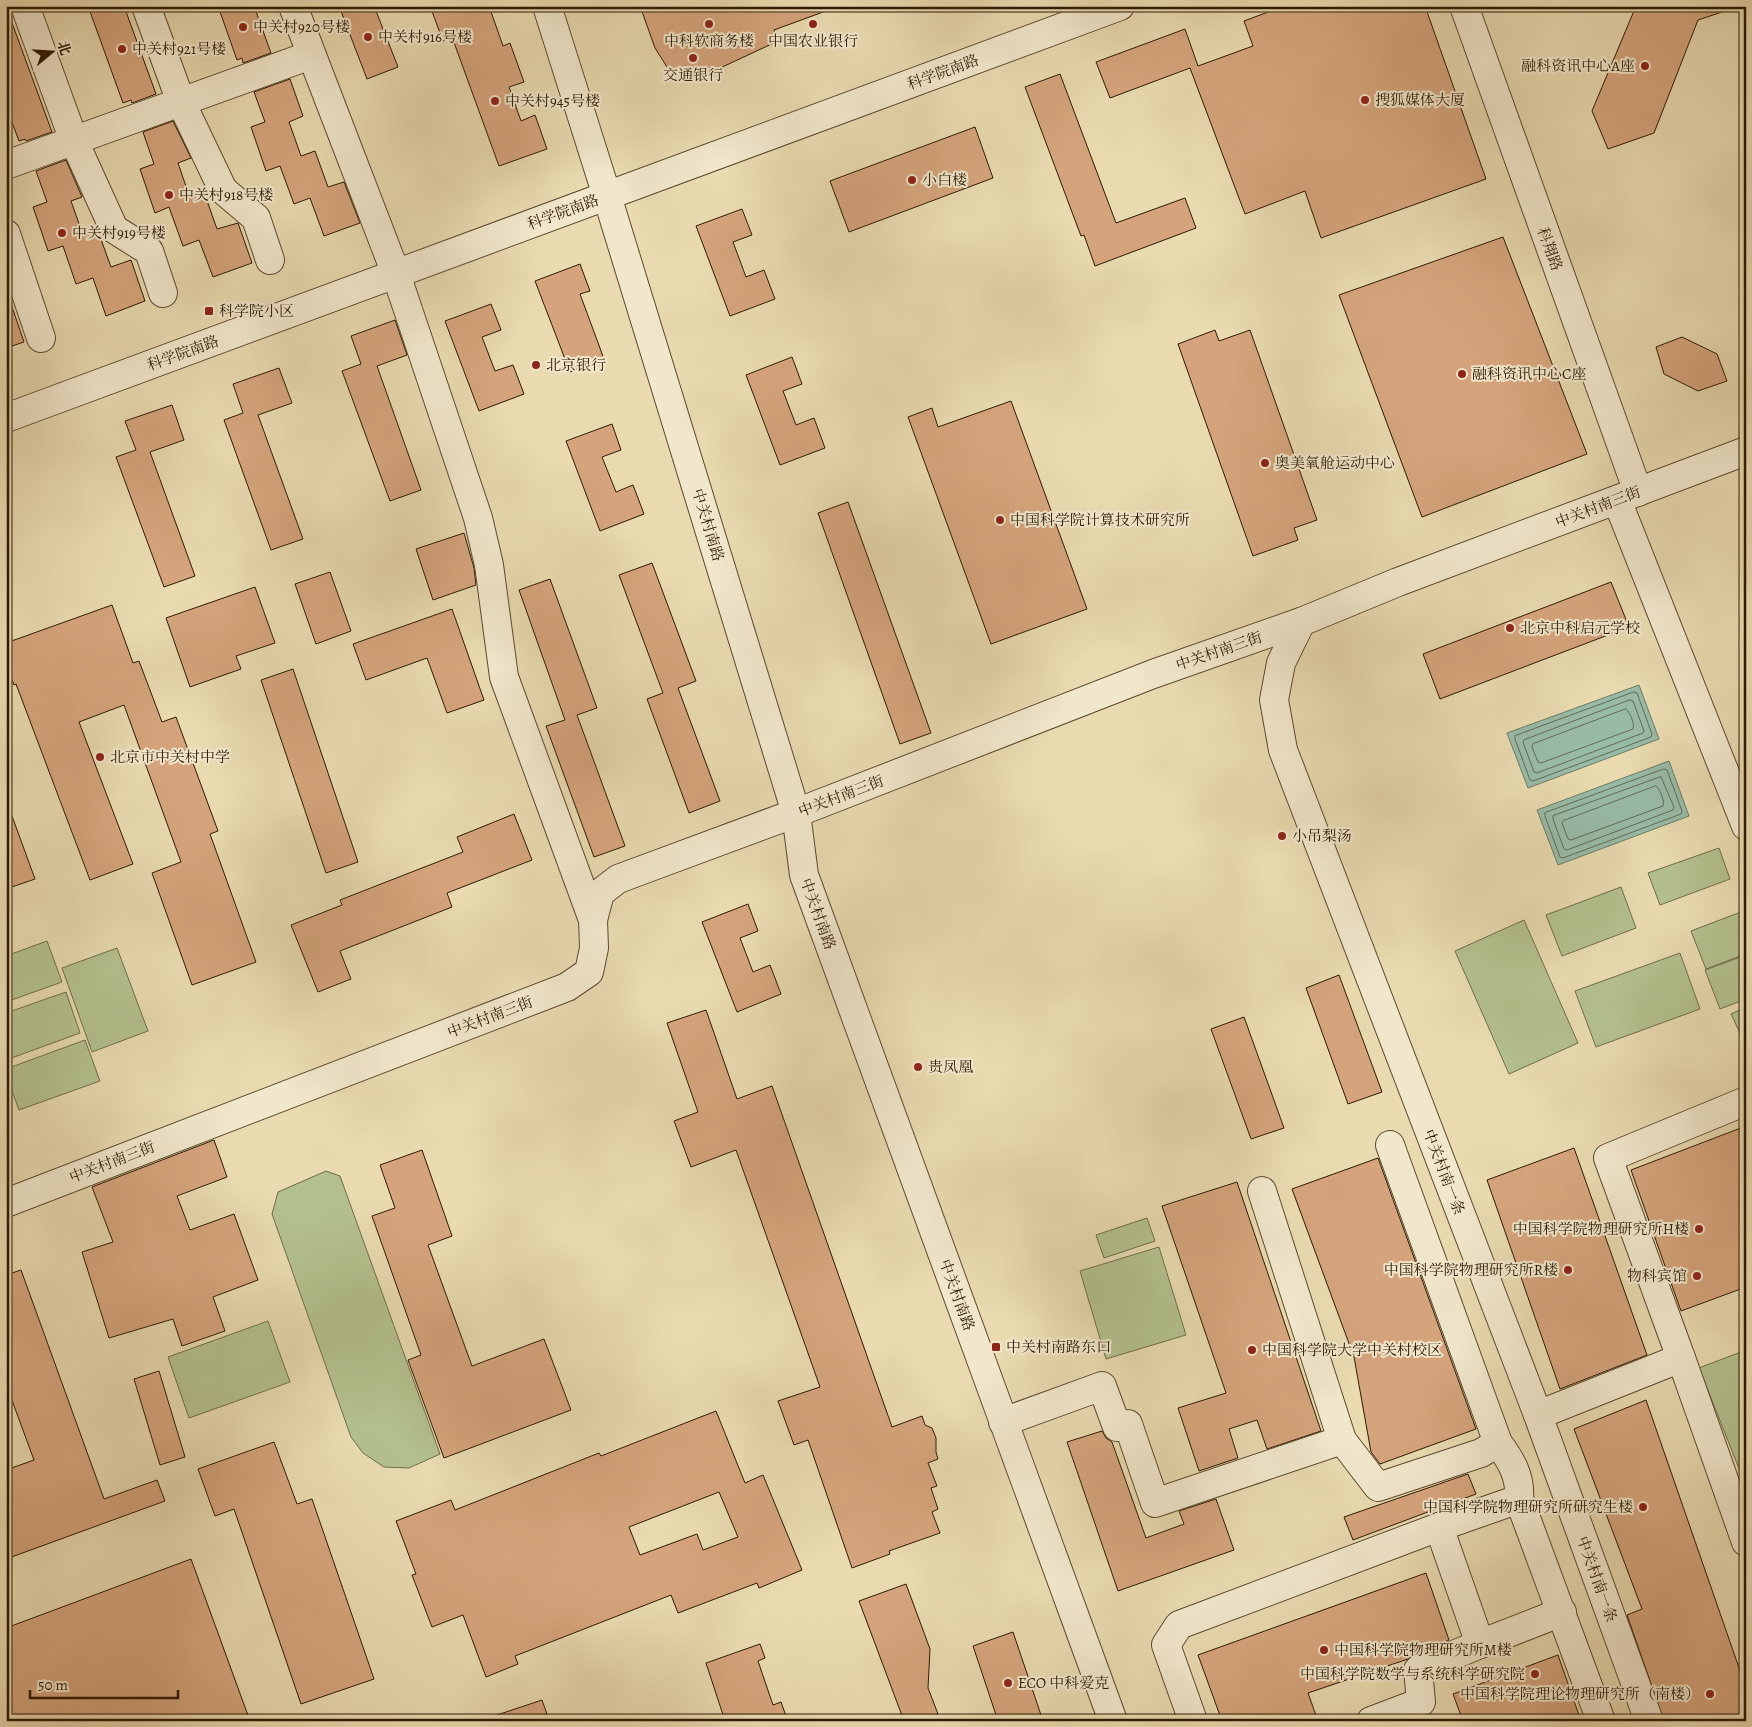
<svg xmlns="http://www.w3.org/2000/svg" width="1752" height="1727" viewBox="0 0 1752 1727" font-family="Alegreya,'Noto Serif SC',serif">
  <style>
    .green { fill: #b3c08e; stroke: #706d48 }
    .water { fill: #98bba7; stroke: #6d7b65 }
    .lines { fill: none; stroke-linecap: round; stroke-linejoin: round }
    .shore { stroke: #626a55; stroke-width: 1 }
    .building { fill: #d5a47c; stroke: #2d1a03; fill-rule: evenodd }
    .minor-casing { stroke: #5c4a2e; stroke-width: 30 }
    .minor { stroke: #f1e7cc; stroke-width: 28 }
    .poi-dot { fill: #8f2418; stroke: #f1e7cc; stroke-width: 2 }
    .labels { text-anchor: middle; stroke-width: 4; stroke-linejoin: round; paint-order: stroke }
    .poi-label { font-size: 15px; fill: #2d1a03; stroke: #f1e7cc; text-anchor: start }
    .street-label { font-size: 15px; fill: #2d1a03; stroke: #f1e7cc }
  </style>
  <rect width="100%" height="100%" fill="#e9dab0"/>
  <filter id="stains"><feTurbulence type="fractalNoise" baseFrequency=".004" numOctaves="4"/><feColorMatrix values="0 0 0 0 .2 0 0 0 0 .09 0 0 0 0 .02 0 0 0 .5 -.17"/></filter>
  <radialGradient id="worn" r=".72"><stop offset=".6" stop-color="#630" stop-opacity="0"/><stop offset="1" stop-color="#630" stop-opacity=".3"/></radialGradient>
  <g class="green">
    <path d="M1719,848L1730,879L1660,905L1648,873Z"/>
    <path d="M1621,887L1636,928L1562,956L1546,915Z"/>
    <path d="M1746,910V954L1706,969L1691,931Z"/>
    <path d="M1524,920L1578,1043L1509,1074L1455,951Z"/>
    <path d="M47,941L62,982L6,1002V956Z"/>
    <path d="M117,948L148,1031L92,1052L62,968Z"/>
    <path d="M1680,953L1700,1009L1596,1047L1575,991Z"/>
    <path d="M1746,955V999L1720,1009L1705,970Z"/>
    <path d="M66,992L80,1033L6,1060V1013Z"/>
    <path d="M1746,1007V1046L1731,1014Z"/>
    <path d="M85,1040L100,1081L19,1110L6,1074V1069Z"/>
    <path d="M326,1171L340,1176L440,1454L409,1468L384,1467L363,1453L351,1437L272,1214L278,1192Z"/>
    <path d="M1147,1218L1155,1241L1104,1258L1096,1235Z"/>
    <path d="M1159,1247L1186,1335L1106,1359L1080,1271Z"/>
    <path d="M268,1321L290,1382L189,1418L168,1357Z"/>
    <path d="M1746,1350V1486L1699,1368Z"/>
  </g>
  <g class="water">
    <path d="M1639,685L1659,739L1528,788L1507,733Z"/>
    <path d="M1669,761L1689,816L1558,865L1537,810Z"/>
  </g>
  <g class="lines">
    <g class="shore">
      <path d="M1634,692L1637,693L1652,734L1651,737L1533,781L1530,780L1515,739V736Z"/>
      <path d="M1630,700L1633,701L1644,731L1643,733L1537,773L1534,772L1523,742L1524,740Z"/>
      <path d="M1626,709C1630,712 1635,724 1633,729L1541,763L1538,762L1532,747L1533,744Z"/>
      <path d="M1664,769L1667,770L1682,811L1681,814L1563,858L1560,857L1545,816V813Z"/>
      <path d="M1661,777L1674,807L1673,810L1567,850L1564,849L1553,819V816Z"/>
      <path d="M1656,786C1660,789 1665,801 1663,806L1571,840L1568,839L1562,823L1563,821Z"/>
    </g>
  </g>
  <g class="building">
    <path d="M88,6H124L156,94L132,103L131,100L123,103Z"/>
    <path d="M218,6H254L271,53L243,63L242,58L237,60Z"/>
    <path d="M339,6H374L398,67L367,79Z"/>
    <path d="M430,6H489L503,46L510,43L524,82L509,87L521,121L535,115L547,149L499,166L452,37L443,41Z"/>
    <path d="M640,6H833L834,8L774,30L778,41L703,76L683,74L667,67L655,48Z"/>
    <path d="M1284,6H1425L1486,179L1321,238L1305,191L1245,214L1190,68L1110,98L1096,62L1185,29L1198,66L1253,46L1244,21Z"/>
    <path d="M1636,6H1730L1731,9L1698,20L1654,133L1608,149L1592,111Z"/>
    <path d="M8,12L52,132L26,141L25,139L19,141L6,106V13Z"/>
    <path d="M1060,74L1116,223L1185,198L1196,228L1095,266L1084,235L1081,236L1025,87Z"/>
    <path d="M290,79L303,116L289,122L301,156L315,151L328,187L344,182L360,223L324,236L310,198L294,204L280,166L266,171L251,127L265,122L254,92Z"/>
    <path d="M173,121L191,158L178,163L190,198L204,192L217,229L238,223L252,263L213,277L199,240L183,246L169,207L155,213L140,169L154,164L143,132Z"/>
    <path d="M975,127L993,178L849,232L830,181Z"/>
    <path d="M66,160L82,197L71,201L83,235L98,231L111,267L131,260L145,301L106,316L93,278L76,284L63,246L48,251L33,207L47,202L36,171Z"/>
    <path d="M742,209L752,235L733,242L746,277L764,270L775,299L730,316L696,226Z"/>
    <path d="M1503,237L1587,454L1422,517L1339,295Z"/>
    <path d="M580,264L590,291L580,294L604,359L570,372L535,281Z"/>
    <path d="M6,298H9L24,342L6,348Z"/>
    <path d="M491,304L501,330L482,337L495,371L513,365L524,394L479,411L445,321Z"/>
    <path d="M395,320L407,355L377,366L421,490L390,501L342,371L361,364L351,336Z"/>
    <path d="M1215,330L1219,341L1250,330L1317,520L1294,528L1298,540L1253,556L1178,344Z"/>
    <path d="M1682,337L1717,354L1727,381L1698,391L1664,374L1656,347Z"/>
    <path d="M792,357L802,384L783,391L796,425L814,418L825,448L780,465L746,375Z"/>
    <path d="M279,368L292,403L258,415L303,539L271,550L224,420L243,413L233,384Z"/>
    <path d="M1011,401L1087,609L991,644L908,417L932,408L938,427Z"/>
    <path d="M172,405L184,440L150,452L195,576L164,587L116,457L136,450L125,421Z"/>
    <path d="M612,424L621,450L602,457L616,492L633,485L644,514L600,531L566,441Z"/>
    <path d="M848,502L931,733L900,744L818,513Z"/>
    <path d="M464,533L474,568L476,585L433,600L416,549Z"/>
    <path d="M652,563L696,681L678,688L720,801L689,813L647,699L663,693L619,575Z"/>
    <path d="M330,572L351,631L316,644L295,584Z"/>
    <path d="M550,579L597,708L577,715L625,846L594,857L546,726L565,720L519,590Z"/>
    <path d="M1611,582L1629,627L1440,699L1423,654Z"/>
    <path d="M255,587L275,643L236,656L241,669L190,687L166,618Z"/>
    <path d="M112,605L133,663L139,661L162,722L176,717L218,831L210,834L256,962L192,985L152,873L181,862L124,705L79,722L133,864L90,880L16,684L14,685L6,664V643Z"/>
    <path d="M452,609L484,700L447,713L427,658L366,680L353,644Z"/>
    <path d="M293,669L358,862L326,873L261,680Z"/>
    <path d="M8,805L35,879L6,889V806Z"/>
    <path d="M514,814L532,860L447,893L452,907L340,951L351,979L318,992L291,925L342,905L340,900L463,852L457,837Z"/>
    <path d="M748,904L758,931L740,938L753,972L770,965L781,994L737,1012L702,922Z"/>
    <path d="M1339,975L1382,1092L1348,1104L1306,988Z"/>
    <path d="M706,1010L737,1099L772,1086L892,1427L922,1416L925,1425L932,1428L936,1438V1452L938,1459L928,1463L937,1486L931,1488L938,1509L932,1512L940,1533L889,1551L890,1554L852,1568L808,1440L794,1445L778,1401L820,1387L736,1150L691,1167L674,1121L698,1112L667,1023Z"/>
    <path d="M1244,1017L1284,1128L1251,1139L1211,1029Z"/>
    <path d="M1746,1126V1287L1681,1311L1631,1170Z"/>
    <path d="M214,1140L227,1177L177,1196L190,1230L234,1214L258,1280L213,1297L225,1331L182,1346L173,1319L109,1338L82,1252L113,1242L92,1187Z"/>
    <path d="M1574,1148L1647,1355L1560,1389L1487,1180Z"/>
    <path d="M422,1150L452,1236L428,1245L472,1366L544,1339L571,1410L444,1458L408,1360L421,1355L372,1216L395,1208L380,1165Z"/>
    <path d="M1378,1158L1476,1429L1380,1464L1371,1452L1354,1357L1292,1189Z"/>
    <path d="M1237,1182L1321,1431L1267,1449L1257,1420L1229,1429L1238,1458L1199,1471L1178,1408L1226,1393L1162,1206Z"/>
    <path d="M21,1270L104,1499L157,1480L165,1501L6,1559V1470L34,1460L6,1384V1275Z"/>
    <path d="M159,1371L185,1457L160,1465L134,1379Z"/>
    <path d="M1646,1400L1746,1688V1721H1664L1627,1615L1642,1609L1574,1429Z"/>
    <path d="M716,1411L745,1483L763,1475L802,1570L759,1588L757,1583L678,1613L671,1595L515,1656L518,1664L486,1677L463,1615L432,1627L412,1575L416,1574L396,1521L451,1500L455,1510L599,1453L601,1456ZM719,1492L738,1537L703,1550L697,1534L640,1555L629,1527Z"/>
    <path d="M1102,1431L1106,1438L1112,1442L1146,1538L1184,1524L1179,1511L1216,1499L1234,1550L1118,1591L1067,1442Z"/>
    <path d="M274,1442L297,1504L312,1499L374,1679L301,1704L234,1509L215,1516L198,1469Z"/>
    <path d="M1468,1474L1476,1494L1353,1540L1344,1517Z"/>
    <path d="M191,1559L250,1721H6V1628Z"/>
    <path d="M1426,1573L1449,1640L1412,1656L1408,1659L1308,1693L1318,1721H1222L1198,1655Z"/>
    <path d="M906,1584L930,1649L928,1688L938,1714L920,1721H904L859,1601Z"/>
    <path d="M1013,1632L1043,1721H998L973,1646Z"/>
    <path d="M760,1644L765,1658L758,1661L773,1705L781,1702L786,1716L778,1719V1721H725L706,1663Z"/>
    <path d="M1558,1655L1581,1721H1463L1453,1694Z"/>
    <path d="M542,1700L547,1714L539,1716L541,1721H488V1718Z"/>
  </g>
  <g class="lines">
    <defs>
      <g id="minor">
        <path d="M25,6L74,141L114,229L149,251L163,293"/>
        <path d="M146,6L181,102L223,190L256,218L270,260"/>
        <path d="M293,6L396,274L478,518L489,565L504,677L593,920"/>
        <path d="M547,6L607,196L796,813L804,875L1113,1721"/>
        <path d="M1464,6L1638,492"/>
        <path d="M6,165L311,55"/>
        <path d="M6,234L41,338"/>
        <path d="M6,418L1120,6"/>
        <path d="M1617,500L1746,826"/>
        <path d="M1301,622L1281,663L1274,700L1283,750L1538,1415L1649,1721"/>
        <path d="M1390,1145L1498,1443"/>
        <path d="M1262,1191L1342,1440L1378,1487L1481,1453L1498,1443C1511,1460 1521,1477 1519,1499L1439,1527L1480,1644L1562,1612"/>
        <path d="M6,1203L567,987L589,972L594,948L593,920L600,893L618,879L796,813L1153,674L1301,622L1398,582L1746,451"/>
        <path d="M1681,1358L1746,1542"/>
        <path d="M1538,1415L1681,1358L1608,1158L1746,1101"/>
        <path d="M1003,1422L1102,1386L1117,1427L1128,1424L1155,1503L1342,1440"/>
        <path d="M1519,1499L1601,1721"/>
        <path d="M1193,1721L1166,1645L1179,1625L1439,1527"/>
        <path d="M1371,1721L1421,1702L1418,1670L1480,1644"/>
      </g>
    </defs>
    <use href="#minor" class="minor-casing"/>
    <use href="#minor" class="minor"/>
  </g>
  <g class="poi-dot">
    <circle cx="709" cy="24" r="5"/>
    <circle cx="813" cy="24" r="5"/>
    <circle cx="243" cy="27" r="5"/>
    <circle cx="368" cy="37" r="5"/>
    <circle cx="122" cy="49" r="5"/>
    <circle cx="693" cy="58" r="5"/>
    <circle cx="1645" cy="66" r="5"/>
    <circle cx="1365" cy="100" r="5"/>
    <circle cx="495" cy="101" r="5"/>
    <circle cx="912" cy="180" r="5"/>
    <circle cx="169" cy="195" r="5"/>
    <circle cx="62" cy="233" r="5"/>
    <rect x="204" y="306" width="10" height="10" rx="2.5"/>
    <circle cx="536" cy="365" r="5"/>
    <circle cx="1462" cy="374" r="5"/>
    <circle cx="1265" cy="463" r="5"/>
    <circle cx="1000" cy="520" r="5"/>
    <circle cx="1510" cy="628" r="5"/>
    <circle cx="100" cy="757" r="5"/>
    <circle cx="1282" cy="836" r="5"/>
    <circle cx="918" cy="1067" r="5"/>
    <circle cx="1699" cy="1229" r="5"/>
    <circle cx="1568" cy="1270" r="5"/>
    <circle cx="1697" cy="1276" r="5"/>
    <rect x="991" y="1342" width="10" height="10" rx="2.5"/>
    <circle cx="1252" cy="1350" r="5"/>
    <circle cx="1643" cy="1507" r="5"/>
    <circle cx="1324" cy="1650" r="5"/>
    <circle cx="1535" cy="1674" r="5"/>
    <circle cx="1008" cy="1683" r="5"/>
    <circle cx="1710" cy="1694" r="5"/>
  </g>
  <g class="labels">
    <g class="poi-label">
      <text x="253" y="32">中关村920号楼</text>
      <text x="378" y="42">中关村916号楼</text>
      <text x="709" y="46" text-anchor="middle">中科软商务楼</text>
      <text x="813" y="46" text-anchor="middle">中国农业银行</text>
      <text x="132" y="54">中关村921号楼</text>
      <text x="1635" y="71" text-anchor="end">融科资讯中心A座</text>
      <text x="693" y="80" text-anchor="middle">交通银行</text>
      <text x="1375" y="105">搜狐媒体大厦</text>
      <text x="505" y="106">中关村945号楼</text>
      <text x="922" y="185">小白楼</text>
      <text x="179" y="200">中关村918号楼</text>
      <text x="72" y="238">中关村919号楼</text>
      <text x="219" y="316">科学院小区</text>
      <text x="546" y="370">北京银行</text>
      <text x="1472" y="379">融科资讯中心C座</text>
      <text x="1275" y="468">奥美氧舱运动中心</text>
      <text x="1010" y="525">中国科学院计算技术研究所</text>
      <text x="1520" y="633">北京中科启元学校</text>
      <text x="110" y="762">北京市中关村中学</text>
      <text x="1292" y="841">小吊梨汤</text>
      <text x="928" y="1072">贵凤凰</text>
      <text x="1689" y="1234" text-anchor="end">中国科学院物理研究所H楼</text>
      <text x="1558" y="1275" text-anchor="end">中国科学院物理研究所R楼</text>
      <text x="1687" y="1281" text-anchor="end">物科宾馆</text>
      <text x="1006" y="1352">中关村南路东口</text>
      <text x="1262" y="1355">中国科学院大学中关村校区</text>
      <text x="1633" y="1512" text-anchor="end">中国科学院物理研究所研究生楼</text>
      <text x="1334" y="1655">中国科学院物理研究所M楼</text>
      <text x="1525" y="1679" text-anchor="end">中国科学院数学与系统科学研究院</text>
      <text x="1018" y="1688">ECO 中科爱克</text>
      <text x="1700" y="1699" text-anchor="end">中国科学院理论物理研究所（南楼）</text>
    </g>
    <g class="street-label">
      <text transform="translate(943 72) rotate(-20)" y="5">科学院南路</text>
      <text transform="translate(563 212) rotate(-20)" y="5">科学院南路</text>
      <text transform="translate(1550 249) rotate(70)" y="5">科翔路</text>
      <text transform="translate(183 353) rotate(-20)" y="5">科学院南路</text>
      <text transform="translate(1598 507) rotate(-21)" y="5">中关村南三街</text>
      <text transform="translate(708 525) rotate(73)" y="5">中关村南路</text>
      <text transform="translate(1219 651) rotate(-19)" y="5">中关村南三街</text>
      <text transform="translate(841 796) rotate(-21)" y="5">中关村南三街</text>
      <text transform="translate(818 914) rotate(70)" y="5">中关村南路</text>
      <text transform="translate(490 1017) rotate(-21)" y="5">中关村南三街</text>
      <text transform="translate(112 1162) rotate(-21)" y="5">中关村南三街</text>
      <text transform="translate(1444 1172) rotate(69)" y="5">中关村南一条</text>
      <text transform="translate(957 1295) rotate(70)" y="5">中关村南路</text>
      <text transform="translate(1597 1579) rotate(70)" y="5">中关村南一条</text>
    </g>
  </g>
  <rect width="1752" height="1727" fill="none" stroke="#e9dab0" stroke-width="25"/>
  <rect x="8" y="8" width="1737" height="1712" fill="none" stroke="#2d1a03" stroke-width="2.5"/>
  <rect x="12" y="12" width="1727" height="1702" fill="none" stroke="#2d1a03"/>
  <g transform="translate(52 52) rotate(72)" stroke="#f1e7cc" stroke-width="4" paint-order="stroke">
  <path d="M0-4L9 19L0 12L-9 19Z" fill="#2d1a03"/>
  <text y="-8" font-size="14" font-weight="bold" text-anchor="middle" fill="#2d1a03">北</text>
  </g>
  <path d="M30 1690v8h148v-8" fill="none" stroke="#2d1a03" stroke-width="2.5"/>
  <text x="38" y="1690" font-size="15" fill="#2d1a03" stroke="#f1e7cc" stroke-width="4" paint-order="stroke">50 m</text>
  <rect width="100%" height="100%" filter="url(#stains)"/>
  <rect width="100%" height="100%" fill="url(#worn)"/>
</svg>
